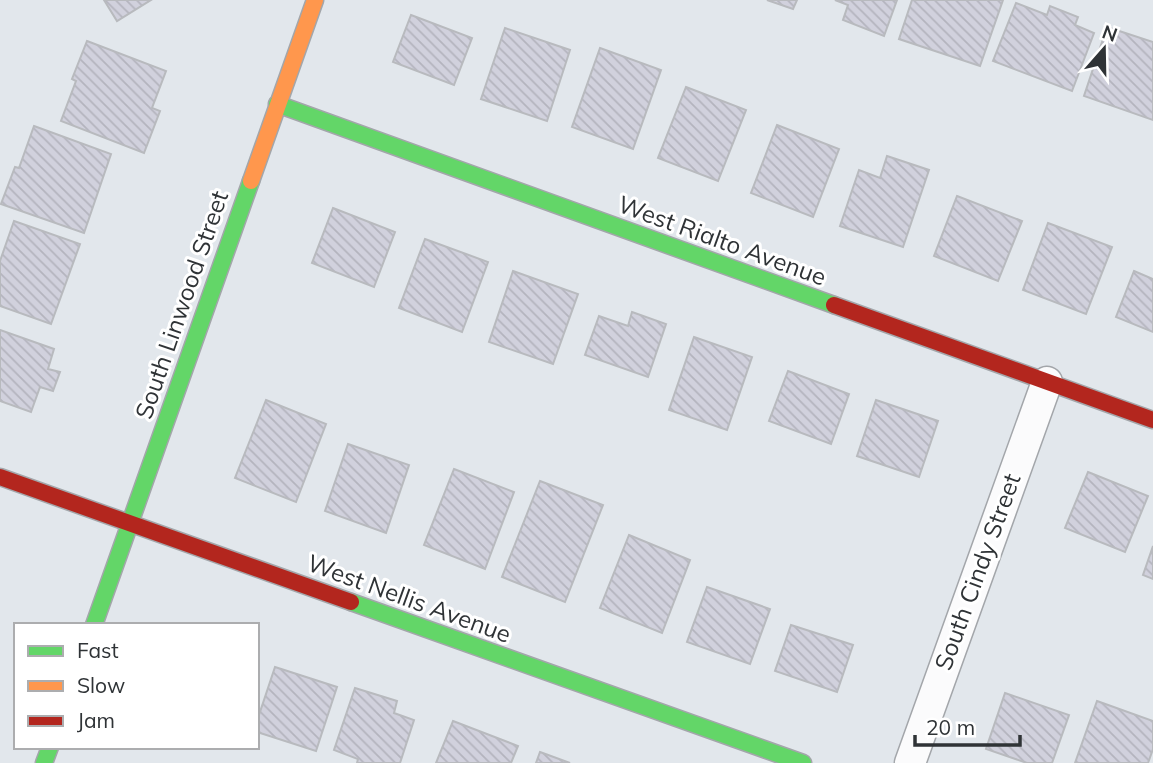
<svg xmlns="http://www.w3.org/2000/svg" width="1153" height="763" viewBox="0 0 1153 763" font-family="Mulish,sans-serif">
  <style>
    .building { fill: url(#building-back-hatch); stroke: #b8babe; stroke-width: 2 }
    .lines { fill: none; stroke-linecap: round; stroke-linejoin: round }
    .street-casing { stroke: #a3a6aa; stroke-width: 33 }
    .fast-casing { stroke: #a3a6aa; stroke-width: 19 }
    .slow-casing { stroke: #a3a6aa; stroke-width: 19 }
    .jam-casing { stroke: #a3a6aa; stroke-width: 19 }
    .street { stroke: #fbfbfc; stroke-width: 30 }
    .fast { stroke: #63d668; stroke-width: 16 }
    .slow { stroke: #ff974d; stroke-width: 16 }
    .jam { stroke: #b3261e; stroke-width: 16 }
    .labels { text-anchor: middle; stroke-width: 6; stroke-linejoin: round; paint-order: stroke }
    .street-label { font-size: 24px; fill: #2f3336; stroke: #fff }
  </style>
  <defs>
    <pattern id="building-back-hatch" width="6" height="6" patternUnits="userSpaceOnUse" patternTransform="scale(1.75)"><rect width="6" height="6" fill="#d1d1dd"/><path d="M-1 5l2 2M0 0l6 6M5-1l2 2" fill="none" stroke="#b4b4be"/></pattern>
  </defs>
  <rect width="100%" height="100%" fill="#e2e7ec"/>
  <g class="building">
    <path d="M104,0H151L117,21Z"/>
    <path d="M767,0H797L793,9Z"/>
    <path d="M835,0H897L884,36L843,20L848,5Z"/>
    <path d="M912,0H1003L980,66L899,39Z"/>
    <path d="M1016,3L1047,15L1050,6L1078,17L1075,25L1094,33L1072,91L993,61Z"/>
    <path d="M411,15L472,38L454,85L393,62Z"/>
    <path d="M1107,27L1153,42V120L1084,96Z"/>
    <path d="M505,28L570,50L547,121L481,99Z"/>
    <path d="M87,41L166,71L152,108L160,111L144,153L61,121L76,81L72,79Z"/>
    <path d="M600,48L661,70L633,149L572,127Z"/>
    <path d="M686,87L746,110L718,181L658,158Z"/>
    <path d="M777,125L839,149L813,217L751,193Z"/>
    <path d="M34,126L111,154L84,233L1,204L15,167L19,168Z"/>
    <path d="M887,156L929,170L903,247L840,226L859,170L880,178Z"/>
    <path d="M957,196L1022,221L998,281L934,256Z"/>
    <path d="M333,208L395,232L374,287L312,263Z"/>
    <path d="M14,221L80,244L51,324L0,306V261Z"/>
    <path d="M1048,223L1112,247L1086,314L1023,290Z"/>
    <path d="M425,239L488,262L462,332L399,308Z"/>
    <path d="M513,271L578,294L553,364L489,342Z"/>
    <path d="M1134,271L1153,279V332L1116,317Z"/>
    <path d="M632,312L666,324L648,377L585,355L599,316L628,326Z"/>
    <path d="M0,330L54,349L48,369L60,372L53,391L40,387L31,412L0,401Z"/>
    <path d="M694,337L752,357L727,430L669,410Z"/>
    <path d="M788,371L849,394L831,444L769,421Z"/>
    <path d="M266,400L326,424L296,502L235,478Z"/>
    <path d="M876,400L938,421L919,477L857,456Z"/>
    <path d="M348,444L409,465L386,533L325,511Z"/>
    <path d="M454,469L514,492L485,569L424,545Z"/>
    <path d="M1088,472L1148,496L1125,552L1065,528Z"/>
    <path d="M540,481L603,505L565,602L502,577Z"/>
    <path d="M629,535L690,560L662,633L600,608Z"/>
    <path d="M1153,546V579L1143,575Z"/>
    <path d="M707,587L770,609L750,664L687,642Z"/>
    <path d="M791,625L853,645L837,692L775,671Z"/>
    <path d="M275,667L337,687L316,751L257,732V721Z"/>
    <path d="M355,688L397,701L394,713L414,720L400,763H357L358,759L334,750Z"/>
    <path d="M1005,693L1069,715L1052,763H1027L986,749Z"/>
    <path d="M1097,701L1153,721V749L1148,763H1075Z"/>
    <path d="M453,721L518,746L511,763H436Z"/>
    <path d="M540,752L570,763H536Z"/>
  </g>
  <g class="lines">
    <defs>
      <path id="street" d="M910,763L1047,382"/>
      <g id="fast">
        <path d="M277,104L834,305"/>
        <path d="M351,602L803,763"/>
        <path d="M94,625L251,181"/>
        <path d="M44,763L50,747"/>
      </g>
      <path id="slow" d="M251,181L315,0"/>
      <g id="jam">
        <path d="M834,305L1153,420"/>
        <path d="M0,477L351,602"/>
      </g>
    </defs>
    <use href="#street" class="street-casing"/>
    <use href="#fast" class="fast-casing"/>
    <use href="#slow" class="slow-casing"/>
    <use href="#jam" class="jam-casing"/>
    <use href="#street" class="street"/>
    <use href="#fast" class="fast"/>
    <use href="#slow" class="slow"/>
    <use href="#jam" class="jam"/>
  </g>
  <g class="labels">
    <g class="street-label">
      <text transform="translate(722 241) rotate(20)" y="8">West Rialto Avenue</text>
      <text transform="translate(182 305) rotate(-71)" y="8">South Linwood Street</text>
      <text transform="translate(978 572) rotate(-70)" y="8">South Cindy Street</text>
      <text transform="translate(409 599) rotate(20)" y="8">West Nellis Avenue</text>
    </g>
  </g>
  <rect x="14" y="623" width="245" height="126" fill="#ffffff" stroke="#acadaf" stroke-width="2"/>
  <rect x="28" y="646" width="35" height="10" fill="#63d668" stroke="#acadaf" stroke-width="2"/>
  <text x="77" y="658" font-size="21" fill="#2f3336">Fast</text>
  <rect x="28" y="681" width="35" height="10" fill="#ff974d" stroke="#acadaf" stroke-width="2"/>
  <text x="77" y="693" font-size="21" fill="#2f3336">Slow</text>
  <rect x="28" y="716" width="35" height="10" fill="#b3261e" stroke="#acadaf" stroke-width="2"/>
  <text x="77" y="728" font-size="21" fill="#2f3336">Jam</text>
  <g transform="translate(1104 49) rotate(20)" stroke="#ffffff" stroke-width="5" paint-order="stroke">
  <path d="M0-5L12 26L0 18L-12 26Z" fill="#2f3336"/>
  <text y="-10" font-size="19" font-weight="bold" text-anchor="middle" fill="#2f3336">N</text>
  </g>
  <path d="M915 735v10h105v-10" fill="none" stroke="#2f3336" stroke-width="3.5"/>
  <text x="926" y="735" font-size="21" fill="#2f3336" stroke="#ffffff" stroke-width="5" paint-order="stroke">20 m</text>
</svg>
